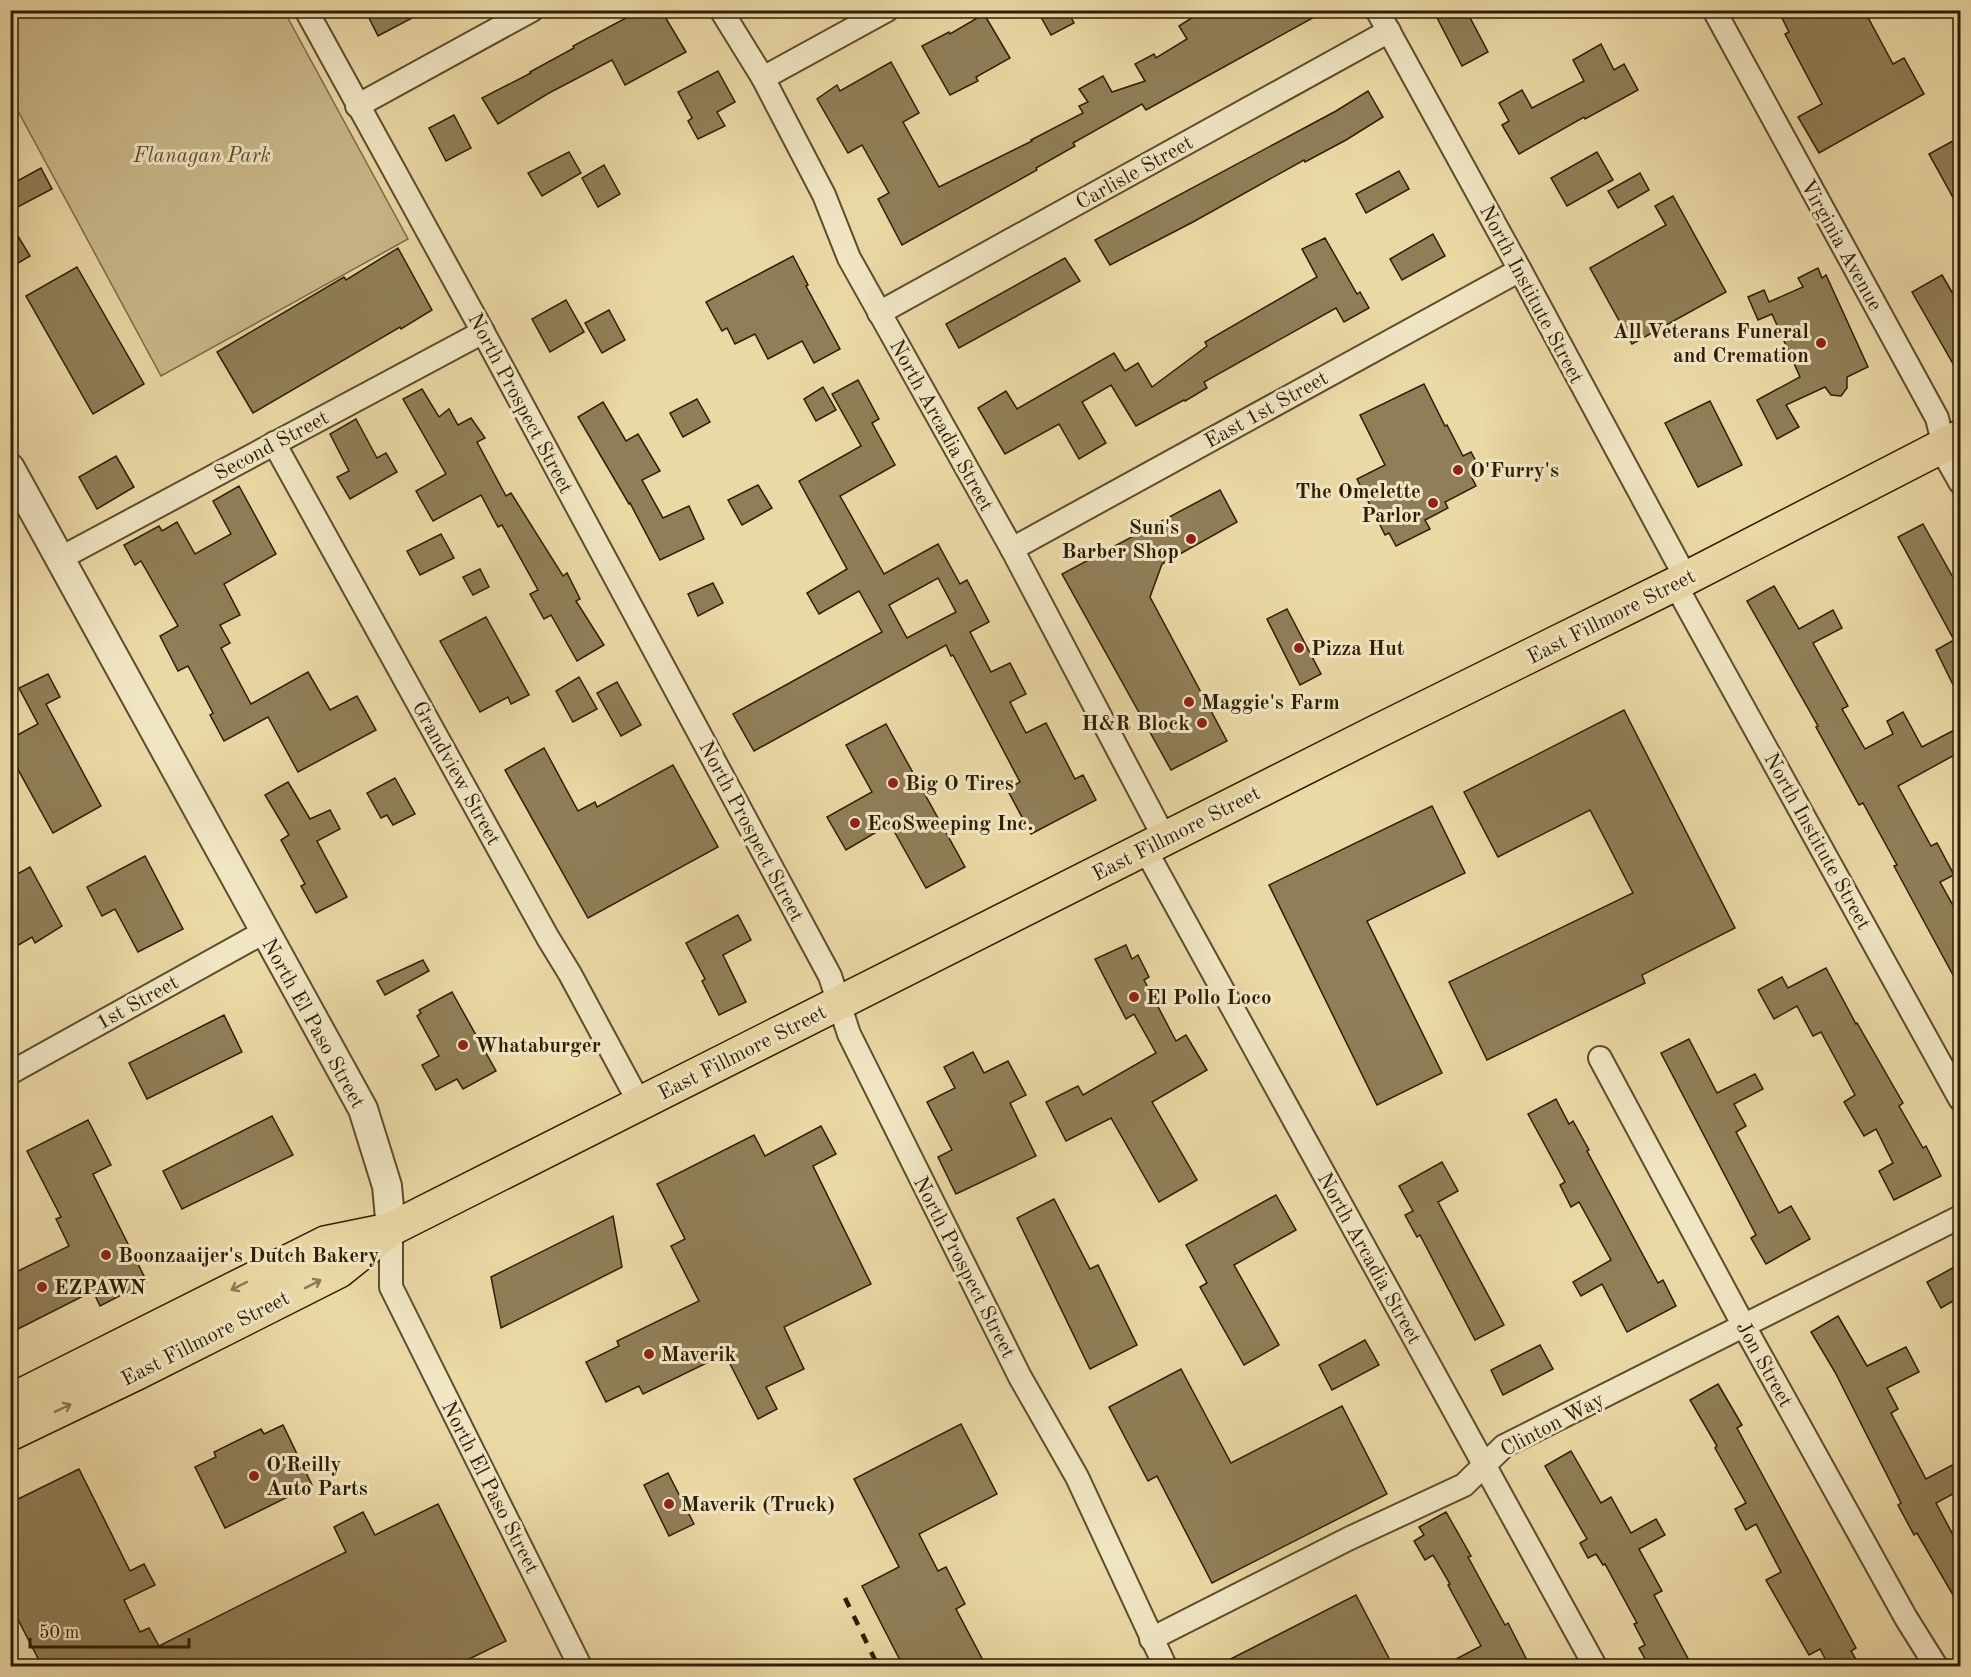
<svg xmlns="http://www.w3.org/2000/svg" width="1971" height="1677" viewBox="0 0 1971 1677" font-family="'Old Standard TT',serif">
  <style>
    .green { fill: #cab88a; stroke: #7c6a47; stroke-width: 1.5 }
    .building { fill: #907e58; stroke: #2e1d04; stroke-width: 1.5; fill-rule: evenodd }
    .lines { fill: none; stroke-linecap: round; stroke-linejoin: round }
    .minor-casing { stroke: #5d4c2c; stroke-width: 26 }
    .tertiary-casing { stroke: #5d4c2c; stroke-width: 32 }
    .primary-casing { stroke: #2e1d04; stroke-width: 36 }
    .minor { stroke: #f1e6c4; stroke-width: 22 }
    .tertiary { stroke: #f1e6c4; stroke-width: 28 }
    .primary { stroke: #ead8a5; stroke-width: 33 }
    .rail { stroke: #2e1d04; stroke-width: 4.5; stroke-dasharray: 10 10; stroke-linecap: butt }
    .oneway { stroke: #8c7a54 }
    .poi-dot { fill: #8f2418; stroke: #f1e6c4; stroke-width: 2 }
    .labels { text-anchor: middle; stroke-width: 6; stroke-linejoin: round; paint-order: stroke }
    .park-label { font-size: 21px; font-style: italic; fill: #5d4c2c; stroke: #f1e6c4 }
    .street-label { font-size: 21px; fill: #2e1d04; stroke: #f1e6c4 }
    .poi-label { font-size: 21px; font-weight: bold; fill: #2e1d04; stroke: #f1e6c4; text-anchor: start }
  </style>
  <rect width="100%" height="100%" fill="#ead8a5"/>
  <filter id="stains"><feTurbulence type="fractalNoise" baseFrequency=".00333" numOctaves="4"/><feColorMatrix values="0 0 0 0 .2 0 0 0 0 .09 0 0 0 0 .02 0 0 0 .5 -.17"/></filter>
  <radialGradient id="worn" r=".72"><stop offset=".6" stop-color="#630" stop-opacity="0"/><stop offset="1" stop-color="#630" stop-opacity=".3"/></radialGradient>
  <path class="green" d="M10,11H284L408,239L161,376L11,98Z"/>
  <g class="building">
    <path d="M365,10H427L378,36Z"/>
    <path d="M641,10H661L686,52L625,85L612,60L549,93L498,124L482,98L531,73L530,72L574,48L573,46Z"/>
    <path d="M1037,10H1067L1074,23L1051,35Z"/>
    <path d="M1204,10H1327L1146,110L1142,104L1073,143L1075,146L1036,168L1037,170L902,245L878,199L889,193L862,145L848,153L817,99L837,85L840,91L891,62L919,113L903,122L939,187L1032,141L1031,140L1083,113L1079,106L1088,102L1079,89L1103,76L1112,92L1145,81L1135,64L1154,54L1156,58L1187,39L1179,26Z"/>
    <path d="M1433,10H1466L1488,52L1462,66Z"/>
    <path d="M1778,10H1864L1893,64L1904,58L1924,94L1819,153L1798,117L1822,104L1785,34L1789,32Z"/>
    <path d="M984,14L1010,58L976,77L978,81L950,95L922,46L949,32L950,34Z"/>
    <path d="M1601,44L1614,70L1624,64L1638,90L1585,119L1584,117L1519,154L1502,125L1509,121L1499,103L1522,90L1532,108L1584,81L1573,60Z"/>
    <path d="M718,71L735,102L717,112L725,126L698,139L688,121L692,118L678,92Z"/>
    <path d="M1368,91L1383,117L1346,140L1305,162L1304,160L1193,222L1110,265L1095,240L1336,111Z"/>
    <path d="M454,115L471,148L446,161L429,128Z"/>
    <path d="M1960,137V210L1929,154Z"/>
    <path d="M569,152L581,173L542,196L528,173Z"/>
    <path d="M1597,152L1613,180L1567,206L1551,178Z"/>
    <path d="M604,165L620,194L598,207L582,178Z"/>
    <path d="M41,168L52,189L10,211V185Z"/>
    <path d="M1399,171L1409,189L1366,213L1356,194Z"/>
    <path d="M1640,173L1649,190L1618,208L1608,191Z"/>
    <path d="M1673,196L1726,292L1632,344L1590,268L1666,225L1655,206Z"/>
    <path d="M10,223L30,256L10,268Z"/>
    <path d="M1433,234L1445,256L1402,280L1390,259Z"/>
    <path d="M1325,238L1357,294L1360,292L1369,308L1344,322L1336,308L1204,382L1207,388L1185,401L1184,400L1136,426L1111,385L1082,402L1106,443L1079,459L1059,424L1005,454L978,408L1006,391L1017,409L1114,353L1125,371L1138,363L1152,387L1207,346L1205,342L1317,277L1302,249Z"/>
    <path d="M398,248L432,310L401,329L400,327L253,413L217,352L344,277L346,280Z"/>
    <path d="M793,256L808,285L806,286L840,349L814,363L802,341L768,359L755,334L735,344L727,328L722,331L706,302Z"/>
    <path d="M1065,258L1080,281L959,348L946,324Z"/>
    <path d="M77,267L144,384L93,414L26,296Z"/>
    <path d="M1818,268L1822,278L1826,275L1868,367L1847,377V388L1841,396L1831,395L1825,387L1786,405L1799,427L1777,439L1757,400L1800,377L1772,314L1758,320L1748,297L1764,290L1769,302L1803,287L1798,278Z"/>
    <path d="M1942,275L1960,306V376L1912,292Z"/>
    <path d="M566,300L584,332L550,352L532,319Z"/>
    <path d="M609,310L625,340L602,353L585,323Z"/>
    <path d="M858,380L879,419L872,423L895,465L840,496L884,574L938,544L960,584L967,580L989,622L970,632L991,672L1010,663L1026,694L1010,702L1026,733L1046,723L1075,779L1083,775L1096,800L1031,834L1007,789L1020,782L953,655L951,656L946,645L754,751L733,714L882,632L859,591L819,614L807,593L847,569L799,481L861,446L832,394ZM938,578L956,612L907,638L889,605Z"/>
    <path d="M1424,384L1445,426L1447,425L1463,456L1471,452L1479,467L1469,472L1476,486L1445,502L1448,508L1425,520L1430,529L1396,546L1389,533L1385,535L1357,479L1385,465L1360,415Z"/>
    <path d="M823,387L836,410L816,421L804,399Z"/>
    <path d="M422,389L439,417L449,409L458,425L471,418L485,438L477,442L506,496L511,493L563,576L567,573L580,599L576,601L604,645L577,661L551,615L544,619L530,594L538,590L502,525L498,527L481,495L433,521L416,491L446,474L403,399Z"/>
    <path d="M697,399L710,422L683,437L670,413Z"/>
    <path d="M1710,401L1742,465L1698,487L1665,423Z"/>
    <path d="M603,402L626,441L638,434L660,471L642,480L663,518L689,506L704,539L660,560L630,503L629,504L578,417Z"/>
    <path d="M356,419L377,458L386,453L397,472L350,499L337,477L349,471L330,434Z"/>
    <path d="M116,456L134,487L97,509L79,477Z"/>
    <path d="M758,485L772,508L742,525L728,500Z"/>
    <path d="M239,486L276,554L224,584L240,615L220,625L230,643L221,648L251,704L308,672L330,710L357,696L376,730L298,772L268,717L224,741L210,715L213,713L188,666L178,671L160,636L178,626L141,561L135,565L124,545L159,526L162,531L177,522L195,554L231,534L213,501Z"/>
    <path d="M1220,490L1237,522L1162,564L1150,597L1227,741L1171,770L1062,574Z"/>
    <path d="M1923,524L1960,590V699L1936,650L1954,640L1898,537Z"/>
    <path d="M441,534L454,558L420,575L407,551Z"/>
    <path d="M480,569L489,587L473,595L463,577Z"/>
    <path d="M713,583L723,603L698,616L688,594Z"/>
    <path d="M1774,586L1799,629L1833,610L1842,628L1813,643L1848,706L1842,709L1865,749L1893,734L1887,721L1903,712L1922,747L1960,727V752L1898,786L1931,846L1937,843L1954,875L1940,882L1960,918V988L1894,866L1897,865L1863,803L1859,805L1816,727L1818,726L1747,601Z"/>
    <path d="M1287,609L1321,674L1300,685L1267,619Z"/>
    <path d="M486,617L529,695L511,704L508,697L480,712L440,641Z"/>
    <path d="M48,674L60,697L46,704L101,806L53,833L10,755V739L38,724L19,688Z"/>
    <path d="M579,677L597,709L573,722L556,691Z"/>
    <path d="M617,682L641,725L621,736L597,693Z"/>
    <path d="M1624,710L1735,928L1642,975L1645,983L1487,1060L1449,982L1633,893L1590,810L1498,857L1464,792Z"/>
    <path d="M886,724L965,867L926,888L890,824L846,850L827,817L872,792L846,745Z"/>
    <path d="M544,748L578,811L595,802L597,807L673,765L718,847L588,918L505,770Z"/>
    <path d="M395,778L415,814L393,825L387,815L381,818L367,793Z"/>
    <path d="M288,782L310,819L330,810L340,829L317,841L347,897L316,913L301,886L305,884L281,840L289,835L265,795Z"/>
    <path d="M1432,806L1465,873L1367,921L1442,1073L1377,1105L1269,885Z"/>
    <path d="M145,856L183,929L138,952L115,909L102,916L87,887Z"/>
    <path d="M30,867L62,926L35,943L32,937L10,950V878Z"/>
    <path d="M738,915L751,940L723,955L746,1002L719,1015L702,981L705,979L686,943Z"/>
    <path d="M1126,945L1132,959L1138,955L1149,977L1144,980L1176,1041L1186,1035L1207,1070L1152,1102L1197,1180L1159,1202L1111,1118L1066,1141L1046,1102L1078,1086L1083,1095L1156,1053L1134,1014L1126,1019L1095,959Z"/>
    <path d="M423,960L429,971L385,995L377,981Z"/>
    <path d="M1826,968L1856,1024L1857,1023L1903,1103L1899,1106L1923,1148L1926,1146L1941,1176L1894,1200L1879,1171L1893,1163L1876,1129L1864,1136L1844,1102L1855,1095L1821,1032L1813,1036L1797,1006L1774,1019L1758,990L1782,977L1788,988Z"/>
    <path d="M452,992L496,1071L463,1089L457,1079L436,1090L422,1065L439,1056L417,1016L421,1013L419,1010Z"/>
    <path d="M224,1015L242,1052L147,1099L129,1063Z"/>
    <path d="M1689,1039L1717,1093L1755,1074L1763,1089L1734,1104L1746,1126L1736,1132L1779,1213L1791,1206L1810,1239L1766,1264L1751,1238L1756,1235L1661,1053Z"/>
    <path d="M973,1052L984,1073L1008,1061L1026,1095L1010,1103L1036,1156L956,1194L938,1157L952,1150L927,1102L955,1088L944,1067Z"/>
    <path d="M1556,1099L1569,1124L1573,1121L1589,1150L1587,1151L1658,1283L1663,1280L1676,1306L1627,1332L1602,1284L1581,1296L1573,1282L1611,1260L1579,1202L1571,1207L1560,1185L1565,1182L1528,1114Z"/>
    <path d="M272,1116L293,1155L182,1209L163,1171Z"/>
    <path d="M88,1120L111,1165L93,1174L147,1282L100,1306L93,1291L10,1333V1275L69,1246L56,1219L61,1217L27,1151Z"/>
    <path d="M821,1126L836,1154L813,1166L871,1284L784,1327L804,1369L766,1387L777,1409L758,1419L725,1354L643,1394L639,1386L606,1402L586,1362L619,1346L617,1341L699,1301L671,1246L685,1239L657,1184L754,1135L765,1156Z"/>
    <path d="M1442,1162L1458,1191L1438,1202L1504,1325L1475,1340L1420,1235L1417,1237L1405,1215L1413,1211L1399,1186Z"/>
    <path d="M1276,1195L1296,1230L1234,1265L1279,1345L1244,1365L1200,1287L1207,1283L1186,1245Z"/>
    <path d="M1054,1199L1090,1269L1098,1265L1137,1345L1090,1369L1017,1218Z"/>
    <path d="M613,1216L622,1267L501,1328L491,1277Z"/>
    <path d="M1960,1264V1297L1941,1308L1927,1282Z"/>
    <path d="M1838,1316L1867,1366L1906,1347L1919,1372L1887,1388L1898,1409L1891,1413L1926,1479L1960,1461V1490L1936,1503L1960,1548V1607L1917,1533L1914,1535L1898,1505L1901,1503L1835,1372L1811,1332Z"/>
    <path d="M1365,1340L1379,1365L1332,1390L1319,1365Z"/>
    <path d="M1540,1345L1553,1369L1503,1395L1491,1370Z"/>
    <path d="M1181,1369L1231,1463L1342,1406L1387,1494L1212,1583L1157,1476L1148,1481L1109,1407Z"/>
    <path d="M1718,1384L1742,1425L1737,1428L1856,1648L1851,1651L1860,1666H1829L1820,1649L1809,1655L1766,1580L1781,1572L1756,1524L1746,1530L1735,1509L1746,1503L1715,1448L1717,1446L1690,1400Z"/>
    <path d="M961,1424L997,1494L919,1534L938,1571L946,1567L965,1604L956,1609L986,1666H903L862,1586L899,1567L854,1479Z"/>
    <path d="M283,1425L312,1485L225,1528L195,1467L216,1457L214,1452L261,1429L264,1434Z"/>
    <path d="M1571,1451L1601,1503L1611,1497L1631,1533L1656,1519L1665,1535L1639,1549L1662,1591L1654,1595L1692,1666H1649L1639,1648L1645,1645L1634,1624L1637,1623L1605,1564L1603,1565L1596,1554L1588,1558L1580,1543L1587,1539L1545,1466Z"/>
    <path d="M79,1469L130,1571L144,1564L155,1585L124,1600L140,1632L149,1628L159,1646L346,1552L334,1527L363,1512L375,1535L438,1504L506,1641L455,1666H42L10,1604V1503Z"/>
    <path d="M668,1473L694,1524L669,1536L644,1485Z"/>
    <path d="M1446,1512L1471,1556L1468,1557L1505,1625L1508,1623L1530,1666H1443L1481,1646L1448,1585L1450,1584L1433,1555L1425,1560L1414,1541L1424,1535L1419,1527Z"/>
    <path d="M1356,1595L1393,1666H1217Z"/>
  </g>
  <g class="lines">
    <defs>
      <g id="minor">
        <path d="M306,10L483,332L830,976L849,1034L1020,1377L1077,1477L1165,1666"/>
        <path d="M721,10L763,78L824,195L849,258L1012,549L1165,839"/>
        <path d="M1377,10L1520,270L1686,578"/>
        <path d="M1714,10L1937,418L1947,459L1960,482"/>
        <path d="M763,78L887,10"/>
        <path d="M357,106L532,10"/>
        <path d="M879,313L1389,31"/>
        <path d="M274,443L548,938L570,974L640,1104"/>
        <path d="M1012,549L1520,270"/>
        <path d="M59,559L483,332"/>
        <path d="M1675,584L1960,1099"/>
        <path d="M1145,849L1595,1666"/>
        <path d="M1600,1058L1744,1326L1906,1618L1936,1666"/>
        <path d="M10,1073L264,932"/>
        <path d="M391,1229V1287L580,1666"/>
        <path d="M1151,1639L1348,1539L1464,1485L1504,1446L1960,1217"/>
      </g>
      <path id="tertiary" d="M10,468L363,1109L387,1186L391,1229"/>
      <g id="primary">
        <path d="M10,1401L325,1243L384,1231"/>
        <path d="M10,1434L137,1373L339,1271L391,1229L1374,733L1675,584L1960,437"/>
      </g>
    </defs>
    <use href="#minor" class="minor-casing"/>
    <use href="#tertiary" class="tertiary-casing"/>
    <use href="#primary" class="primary-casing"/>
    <use href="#minor" class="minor"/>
    <use href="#tertiary" class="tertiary"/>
    <use href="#primary" class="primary"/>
    <path class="rail" d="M845,1598L878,1666"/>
  </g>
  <defs><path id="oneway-shaft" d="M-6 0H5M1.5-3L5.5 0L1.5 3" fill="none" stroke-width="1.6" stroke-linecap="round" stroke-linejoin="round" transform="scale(1.5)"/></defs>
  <g class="oneway">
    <use href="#oneway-shaft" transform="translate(313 1284) rotate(-27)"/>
    <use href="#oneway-shaft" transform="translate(239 1286) rotate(153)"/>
    <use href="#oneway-shaft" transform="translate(63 1408) rotate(-26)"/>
  </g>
  <g class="poi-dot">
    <circle cx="1821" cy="343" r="6"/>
    <circle cx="1458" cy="470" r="6"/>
    <circle cx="1433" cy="503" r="6"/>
    <circle cx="1191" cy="539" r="6"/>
    <circle cx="1299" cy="648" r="6"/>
    <circle cx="1189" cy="702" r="6"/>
    <circle cx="1202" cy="723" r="6"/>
    <circle cx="893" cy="783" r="6"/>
    <circle cx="855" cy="823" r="6"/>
    <circle cx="1134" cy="997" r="6"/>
    <circle cx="463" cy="1045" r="6"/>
    <circle cx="106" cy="1255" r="6"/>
    <circle cx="42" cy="1287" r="6"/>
    <circle cx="649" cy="1354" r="6"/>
    <circle cx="254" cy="1476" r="6"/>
    <circle cx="669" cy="1504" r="6"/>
  </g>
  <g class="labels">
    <g class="park-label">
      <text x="202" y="162">Flanagan Park</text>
    </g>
    <g class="street-label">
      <text transform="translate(1134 172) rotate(-29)" y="7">Carlisle Street</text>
      <text transform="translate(1842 245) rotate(61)" y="7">Virginia Avenue</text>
      <text transform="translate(1532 294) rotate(62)" y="7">North Institute Street</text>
      <text transform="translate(521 403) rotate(62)" y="7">North Prospect Street</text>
      <text transform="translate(1266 409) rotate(-29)" y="7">East 1st Street</text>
      <text transform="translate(942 425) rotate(61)" y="7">North Arcadia Street</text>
      <text transform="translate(271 445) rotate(-28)" y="7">Second Street</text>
      <text transform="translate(1611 616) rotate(-27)" y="7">East Fillmore Street</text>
      <text transform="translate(457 773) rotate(61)" y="7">Grandview Street</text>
      <text transform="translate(752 831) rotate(62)" y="7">North Prospect Street</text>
      <text transform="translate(1176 833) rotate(-27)" y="7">East Fillmore Street</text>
      <text transform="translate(1818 841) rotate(61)" y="7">North Institute Street</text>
      <text transform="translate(137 1002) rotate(-29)" y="7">1st Street</text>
      <text transform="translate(314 1023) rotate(61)" y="7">North El Paso Street</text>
      <text transform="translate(742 1052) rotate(-27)" y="7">East Fillmore Street</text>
      <text transform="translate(1370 1258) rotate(61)" y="7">North Arcadia Street</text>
      <text transform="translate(965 1267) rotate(63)" y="7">North Prospect Street</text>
      <text transform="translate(205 1338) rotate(-27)" y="7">East Fillmore Street</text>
      <text transform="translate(1765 1364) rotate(61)" y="7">Jon Street</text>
      <text transform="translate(1552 1424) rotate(-28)" y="7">Clinton Way</text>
      <text transform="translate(491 1487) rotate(63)" y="7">North El Paso Street</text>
    </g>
    <g class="poi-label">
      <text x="1809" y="338" text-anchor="end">All Veterans Funeral<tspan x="1809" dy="24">and Cremation</tspan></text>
      <text x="1470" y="477">O'Furry's</text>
      <text x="1421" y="498" text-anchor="end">The Omelette<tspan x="1421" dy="24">Parlor</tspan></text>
      <text x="1179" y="534" text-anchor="end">Sun's<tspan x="1179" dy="24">Barber Shop</tspan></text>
      <text x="1311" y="655">Pizza Hut</text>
      <text x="1201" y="709">Maggie's Farm</text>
      <text x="1190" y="730" text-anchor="end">H&amp;R Block</text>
      <text x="905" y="790">Big O Tires</text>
      <text x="867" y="830">EcoSweeping Inc.</text>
      <text x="1146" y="1004">El Pollo Loco</text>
      <text x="475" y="1052">Whataburger</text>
      <text x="118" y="1262">Boonzaaijer's Dutch Bakery</text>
      <text x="54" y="1294">EZPAWN</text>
      <text x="661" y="1361">Maverik</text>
      <text x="266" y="1471">O'Reilly<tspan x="266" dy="24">Auto Parts</tspan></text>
      <text x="681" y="1511">Maverik (Truck)</text>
    </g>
  </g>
  <rect width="1971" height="1677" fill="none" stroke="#ead8a5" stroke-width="36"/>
  <rect x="12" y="12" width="1947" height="1653" fill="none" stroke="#2e1d04" stroke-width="3"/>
  <rect x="18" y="18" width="1935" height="1641" fill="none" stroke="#2e1d04" stroke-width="1.5"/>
  <path d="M30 1638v9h159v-9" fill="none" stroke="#2e1d04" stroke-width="3"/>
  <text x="39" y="1638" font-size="18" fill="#2e1d04" stroke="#f1e6c4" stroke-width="4.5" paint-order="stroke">50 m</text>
  <rect width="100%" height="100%" filter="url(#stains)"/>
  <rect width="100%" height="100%" fill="url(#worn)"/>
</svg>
